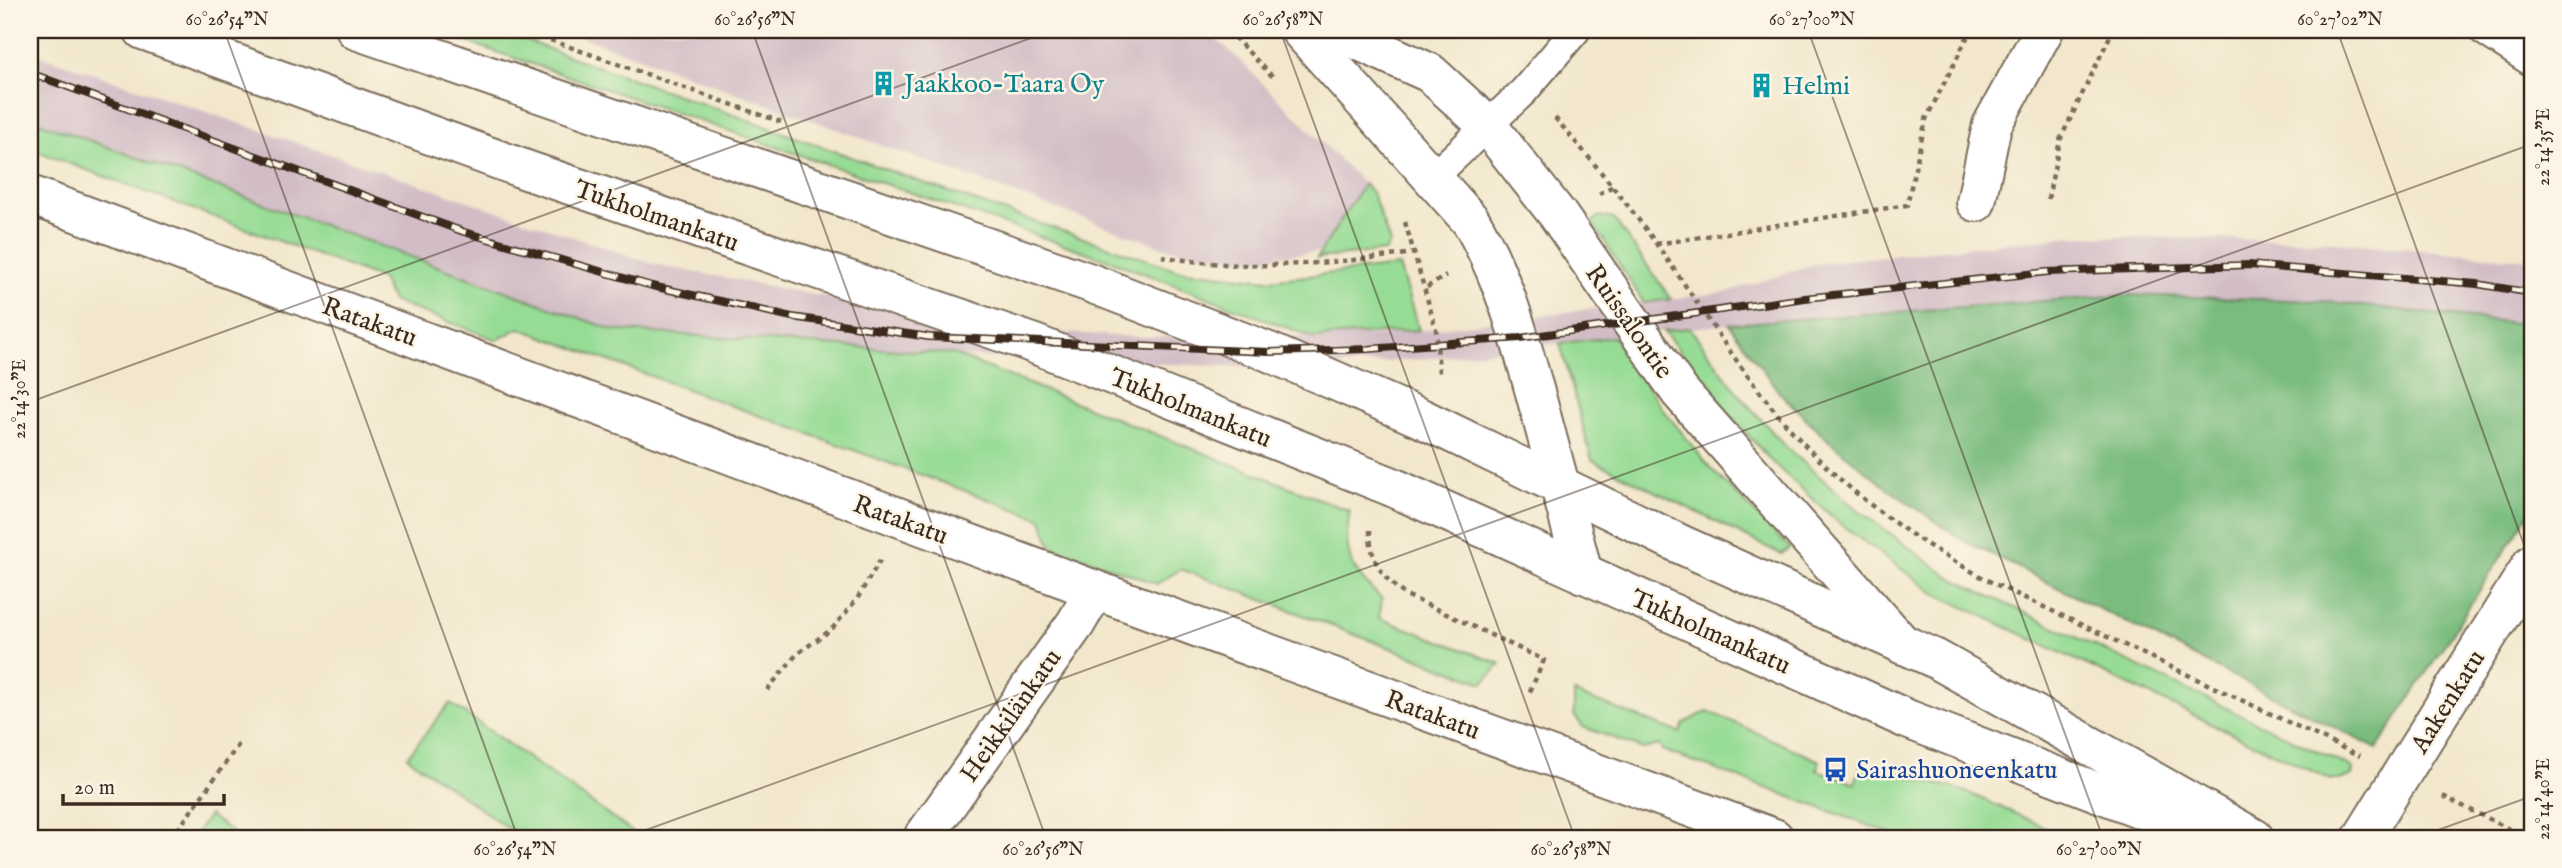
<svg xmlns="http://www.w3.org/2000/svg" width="2562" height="868" viewBox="0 0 2562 868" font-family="'IM FELL English',serif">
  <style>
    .industrial { fill: #d2bdc6 }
    .green { fill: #97dc95; stroke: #69835a; stroke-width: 2 }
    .forest { fill: #79bc7e; stroke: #5a734e; stroke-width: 2 }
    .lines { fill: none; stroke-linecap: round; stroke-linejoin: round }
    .service-casing { stroke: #7b6c5b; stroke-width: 32 }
    .minor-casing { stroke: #7b6c5b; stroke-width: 42 }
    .secondary-casing { stroke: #7b6c5b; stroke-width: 42 }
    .path { stroke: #7b6c5b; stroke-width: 4.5; stroke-dasharray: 5 5; stroke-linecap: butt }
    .service { stroke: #fff; stroke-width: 28 }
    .minor { stroke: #fff; stroke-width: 38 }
    .secondary { stroke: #fff; stroke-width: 38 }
    .rail-casing { stroke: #3b2a1e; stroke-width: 8 }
    .rail { stroke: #fcf5e5; stroke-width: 5; stroke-dasharray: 16; stroke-linecap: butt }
    .ticks { fill: none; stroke: #3b2a1e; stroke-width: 2; stroke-opacity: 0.45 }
    .labels { text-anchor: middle; stroke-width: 5; stroke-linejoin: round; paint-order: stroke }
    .culture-label { font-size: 26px; fill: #0d838f; stroke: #fcf5e5; text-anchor: start }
    .street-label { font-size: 26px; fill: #3b2a1e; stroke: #fcf5e5 }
    .transit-label { font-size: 26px; fill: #164399; stroke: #fcf5e5; text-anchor: start }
    .neatline { fill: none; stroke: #3b2a1e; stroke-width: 2.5 }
    .ticks-label { font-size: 18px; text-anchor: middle; fill: #3b2a1e }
  </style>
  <rect width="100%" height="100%" fill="#fcf5e5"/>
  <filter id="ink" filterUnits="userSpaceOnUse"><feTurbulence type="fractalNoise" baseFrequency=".0143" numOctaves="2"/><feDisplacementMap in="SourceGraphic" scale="14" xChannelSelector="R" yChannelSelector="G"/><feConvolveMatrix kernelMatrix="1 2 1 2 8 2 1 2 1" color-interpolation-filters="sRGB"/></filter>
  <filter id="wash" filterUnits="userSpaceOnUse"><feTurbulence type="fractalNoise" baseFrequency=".00686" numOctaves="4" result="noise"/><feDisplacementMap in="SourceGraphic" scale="28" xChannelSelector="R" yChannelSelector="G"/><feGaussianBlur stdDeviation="1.57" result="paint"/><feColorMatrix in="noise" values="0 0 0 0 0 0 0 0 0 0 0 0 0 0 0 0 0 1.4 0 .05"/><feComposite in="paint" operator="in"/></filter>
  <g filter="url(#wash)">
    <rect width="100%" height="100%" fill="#f2e7cc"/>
    <g class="industrial">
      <path d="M563,30H1202L1228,49L1372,192L1368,246L1244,260L1165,248Z"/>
      <path d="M30,52L653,264L987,328L1135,337L1376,336L1727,292L1812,265L1839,261L2072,236L2326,241L2532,260V325L2321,301L2128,295L1729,324L1423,359L1308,369L978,357L613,330L30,119Z"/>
    </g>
    <g class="green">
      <path d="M432,30H496L977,202L1178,270L1269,280L1399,266L1419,330L1314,338L1109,260Z"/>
      <path d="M30,119L613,330L953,354L1350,511C1342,555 1350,569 1382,599L1379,618L1501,664L1483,683L1181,569L1157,584L1051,546L1042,519L519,328L497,340L392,301L382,279L30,149Z"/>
      <path d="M1364,184L1372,192L1390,243L1385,251L1317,258Z"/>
      <path d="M1599,216L1614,219L1671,299L1644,303L1592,222Z"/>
      <path d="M1690,328L1740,396L1786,447L1854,507L1949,577L2353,768L2352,775L2340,780H2331L1934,593L1840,524L1772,462L1722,406L1664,331Z"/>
      <path d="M1614,337L1661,407L1711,469L1790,548L1781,554L1592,460L1560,343Z"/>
      <path d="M1574,693L1680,733L1684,723L1708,711L1820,761L1817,770L1855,783L1861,764L1964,791L2070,838H1903L1662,750L1659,745L1643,749L1583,727L1574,715Z"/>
      <path d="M450,703L641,838H522L407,757Z"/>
      <path d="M209,815L240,838H193Z"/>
    </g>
    <path class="forest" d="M2128,295L2321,301L2532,325V509L2377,749L1963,540L1888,489L1829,441L1779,392L1729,324Z"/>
  </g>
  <g filter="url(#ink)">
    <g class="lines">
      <defs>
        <g id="service">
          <path d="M2483,30L2532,62"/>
          <path d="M1432,178L1524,91L1576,30"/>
        </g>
        <g id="minor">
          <path d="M1300,30L1471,221C1505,280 1521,342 1539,407C1554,463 1569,518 1583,574"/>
          <path d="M1335,30L1430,73L1488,126L1558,215L1680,392L1903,645"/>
          <path d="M30,195L1095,590L1774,838"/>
          <path d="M1976,202L1992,125L2044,30"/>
          <path d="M923,838L1076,623L1095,590"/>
          <path d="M2362,838L2532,564"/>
        </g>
        <g id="secondary">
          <path d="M143,30L529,171L1027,341L1390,486L1907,719L2217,838"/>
          <path d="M356,30L1088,282L1269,352L1423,419L1682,545L1936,659L2254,838"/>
        </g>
      </defs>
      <use href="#service" class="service-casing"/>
      <use href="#minor" class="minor-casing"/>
      <use href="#secondary" class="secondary-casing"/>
      <g class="path">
        <path d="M522,30L781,122"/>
        <path d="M1227,30L1275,79"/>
        <path d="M1555,118C1590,158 1624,199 1655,242C1703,309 1745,381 1802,442C1857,501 1922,545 1993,583L2360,756"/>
        <path d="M1599,194L1613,186"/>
        <path d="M2048,199L2060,140L2113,30"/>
        <path d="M1405,222L1436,329L1439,373"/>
        <path d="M1656,244L1907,205L1926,119L1971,30"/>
        <path d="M1162,256C1246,273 1331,263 1415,253"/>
        <path d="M1427,287L1446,276"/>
        <path d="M1370,530C1370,560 1381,576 1404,594L1544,660L1528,696"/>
        <path d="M767,690L797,654L832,629L857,599L880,560"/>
        <path d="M2443,796L2527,838"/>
        <path d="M172,838L239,744"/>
      </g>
      <use href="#service" class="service"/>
      <use href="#minor" class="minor"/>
      <use href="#secondary" class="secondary"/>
      <defs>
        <path id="rail" d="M30,73L464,232L652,286L792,317L929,337L1269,352L1368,349L1520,338L1805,298L2047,272L2249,265L2477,284L2532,293"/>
      </defs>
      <use href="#rail" class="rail-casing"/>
      <use href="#rail" class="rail"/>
    </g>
  </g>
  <path class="ticks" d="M224,30L518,838M752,30L1046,838M1280,30L1575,838M1808,30L2103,838M2337,30L2532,567M30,402L1053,30M624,838L2532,144M2416,838L2532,796"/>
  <defs>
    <symbol id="building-bare" viewBox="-9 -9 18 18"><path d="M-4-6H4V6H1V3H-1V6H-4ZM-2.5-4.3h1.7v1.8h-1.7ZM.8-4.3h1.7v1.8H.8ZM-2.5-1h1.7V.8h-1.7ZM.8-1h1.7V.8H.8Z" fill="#0f9aa8" stroke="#fcf5e5" stroke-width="2.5" paint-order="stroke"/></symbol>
    <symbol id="bus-bare" viewBox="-9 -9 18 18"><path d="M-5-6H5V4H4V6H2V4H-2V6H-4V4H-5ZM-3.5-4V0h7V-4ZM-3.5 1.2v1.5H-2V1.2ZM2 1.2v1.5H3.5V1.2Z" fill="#1a4fb4" stroke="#fcf5e5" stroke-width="2.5" paint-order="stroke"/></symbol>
  </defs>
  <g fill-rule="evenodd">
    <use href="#building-bare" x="866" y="66" width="35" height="35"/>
    <use href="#building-bare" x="1744" y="68" width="35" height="35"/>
    <use href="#bus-bare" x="1818" y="752" width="35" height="35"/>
  </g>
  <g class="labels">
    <g class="culture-label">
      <text x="904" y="92">Jaakkoo-Taara Oy</text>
      <text x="1782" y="94">Helmi</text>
    </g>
    <g class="street-label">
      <text transform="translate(657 215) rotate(19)" y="9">Tukholmankatu</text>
      <text transform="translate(370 321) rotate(20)" y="9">Ratakatu</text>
      <text transform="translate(1630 321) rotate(55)" y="9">Ruissalontie</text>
      <text transform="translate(1191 407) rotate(22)" y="9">Tukholmankatu</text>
      <text transform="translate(901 519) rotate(20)" y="9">Ratakatu</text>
      <text transform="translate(1711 631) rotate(24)" y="9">Tukholmankatu</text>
      <text transform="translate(2447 701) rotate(-58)" y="9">Aakenkatu</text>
      <text transform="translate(1433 714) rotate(20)" y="9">Ratakatu</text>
      <text transform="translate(1010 715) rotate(-55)" y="9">Heikkilänkatu</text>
    </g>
    <g class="transit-label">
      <text x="1856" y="778">Sairashuoneenkatu</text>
    </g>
  </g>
  <rect width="2562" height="868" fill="none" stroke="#fcf5e5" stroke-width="77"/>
  <path d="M63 794v10h161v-10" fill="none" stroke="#3b2a1e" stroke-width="3.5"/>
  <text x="74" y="794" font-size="21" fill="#3b2a1e" stroke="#fcf5e5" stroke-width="5" paint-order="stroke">20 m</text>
  <rect x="38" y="38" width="2486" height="792" class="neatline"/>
  <g class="ticks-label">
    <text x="227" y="25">60°26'54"N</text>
    <text x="755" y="25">60°26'56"N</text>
    <text x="1283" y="25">60°26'58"N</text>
    <text x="1812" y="25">60°27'00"N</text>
    <text x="2340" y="25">60°27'02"N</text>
    <text transform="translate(2543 147) rotate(-90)" y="6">22°14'35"E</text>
    <text transform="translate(19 399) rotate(-90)" y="6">22°14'30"E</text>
    <text transform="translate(2543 799) rotate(-90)" y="6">22°14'40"E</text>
    <text x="515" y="855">60°26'54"N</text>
    <text x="1043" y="855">60°26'56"N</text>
    <text x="1571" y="855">60°26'58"N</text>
    <text x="2099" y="855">60°27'00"N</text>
  </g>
</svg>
